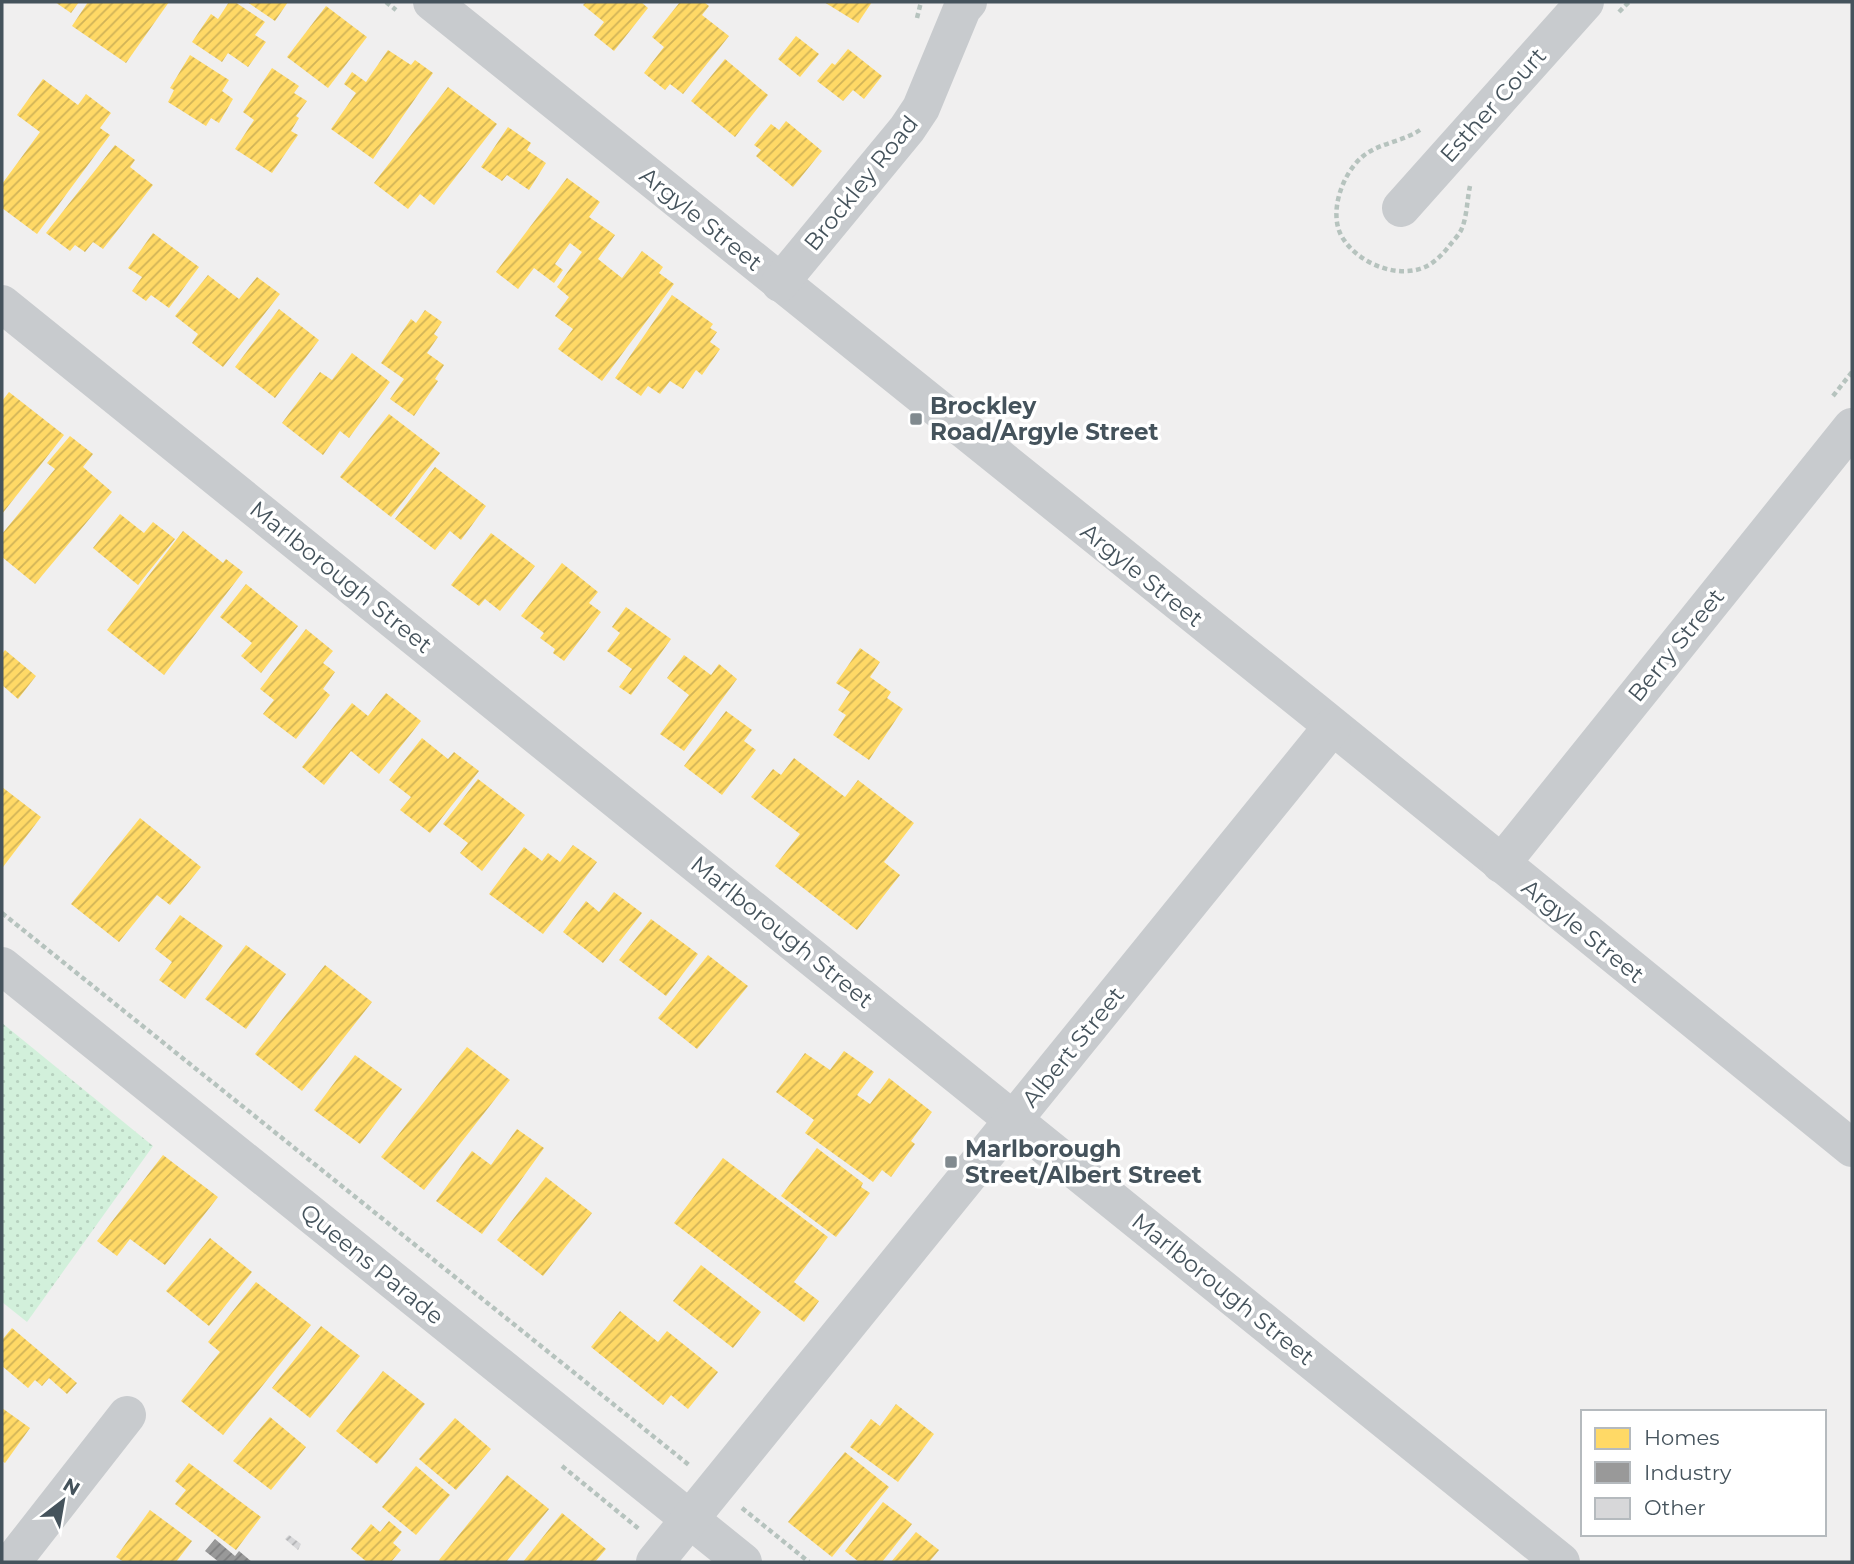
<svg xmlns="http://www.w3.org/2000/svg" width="1854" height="1564" viewBox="0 0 1854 1564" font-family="Montserrat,sans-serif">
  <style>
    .grass { fill: url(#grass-dots) }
    .homes { fill: url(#homes-hatch) }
    .industry { fill: url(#industry-hatch) }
    .building { fill: url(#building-hatch) }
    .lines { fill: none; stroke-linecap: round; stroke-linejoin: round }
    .path { stroke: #b6c3be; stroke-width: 4.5; stroke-dasharray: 5 3.5; stroke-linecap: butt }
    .minor { stroke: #c8cbce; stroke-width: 38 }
    .poi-dot { fill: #818a8f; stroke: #fff; stroke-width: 2.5 }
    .labels { text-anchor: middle; stroke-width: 7; stroke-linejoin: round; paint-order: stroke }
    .street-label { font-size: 23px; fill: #45535c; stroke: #fff }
    .poi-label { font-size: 23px; font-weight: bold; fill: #45535c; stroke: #fff; text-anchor: start }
  </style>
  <defs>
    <pattern id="grass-dots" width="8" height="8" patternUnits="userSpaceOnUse" patternTransform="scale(1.75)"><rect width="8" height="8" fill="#d2f0db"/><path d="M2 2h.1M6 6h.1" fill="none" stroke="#b6d0be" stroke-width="1.8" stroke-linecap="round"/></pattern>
    <pattern id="homes-hatch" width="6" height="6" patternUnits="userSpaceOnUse" patternTransform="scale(1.75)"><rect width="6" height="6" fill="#ffd966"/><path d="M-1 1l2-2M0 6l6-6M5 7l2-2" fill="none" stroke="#d0b357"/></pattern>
    <pattern id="industry-hatch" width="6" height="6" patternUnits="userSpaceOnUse" patternTransform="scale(1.75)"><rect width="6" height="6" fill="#999"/><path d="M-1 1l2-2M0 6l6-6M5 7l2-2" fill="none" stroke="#7f7f80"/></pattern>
    <pattern id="building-hatch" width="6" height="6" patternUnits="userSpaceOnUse" patternTransform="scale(1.75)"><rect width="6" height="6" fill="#d7d7d9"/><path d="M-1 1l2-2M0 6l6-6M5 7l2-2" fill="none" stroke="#b0b1b3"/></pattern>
  </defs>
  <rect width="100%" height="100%" fill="#f0efef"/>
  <path class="grass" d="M2,1023L153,1146L27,1322L2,1302Z"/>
  <g class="homes">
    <path d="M55,2H79L71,13Z"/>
    <path d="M88,2H169L126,63L72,26Z"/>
    <path d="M229,2H235L265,22L255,35L266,42L248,67L228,53L222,62L192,42L211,14L218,19Z"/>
    <path d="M247,2H288L275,21Z"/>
    <path d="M586,2H641L648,8L614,51L594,35L604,22L583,5Z"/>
    <path d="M680,2H704L709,6L702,15L729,36L683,94L670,84L665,90L644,73L664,47L652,37Z"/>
    <path d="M824,2H872L858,23Z"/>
    <path d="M326,6L367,37L328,88L287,57Z"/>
    <path d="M796,36L819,54L800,77L778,59Z"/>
    <path d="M848,49L882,76L864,99L853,90L843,101L817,81L832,63L835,65Z"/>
    <path d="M388,50L411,65L415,60L433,73L373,159L331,129L356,93L344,84L352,72L366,82Z"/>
    <path d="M190,55L229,80L222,91L233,99L219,123L211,118L206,126L168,102L174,90L170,88Z"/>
    <path d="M725,59L768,95L735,137L691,101Z"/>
    <path d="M272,68L299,86L294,93L307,101L296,116L299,118L291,131L298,135L272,173L235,149L254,120L243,112Z"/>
    <path d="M43,79L78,105L86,94L111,113L100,128L110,135L37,234L2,208V184L40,132L17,115Z"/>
    <path d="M448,87L497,124L434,205L420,194L408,209L374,183Z"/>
    <path d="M786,121L822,151L793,187L756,156L761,150L754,145L771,124L779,130Z"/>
    <path d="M508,127L531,143L527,150L546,163L529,190L507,175L502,181L481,167Z"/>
    <path d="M115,145L135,160L130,167L153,185L103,249L93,242L85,252L75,245L70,251L46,233Z"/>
    <path d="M567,178L600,202L589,217L615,235L598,259L622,278L642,251L663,267L659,273L674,284L602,381L558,349L573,329L555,316L569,297L557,287L582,252L570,243L555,264L563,270L554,283L534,268L518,289L496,272Z"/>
    <path d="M153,233L199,267L169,308L151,295L146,301L132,291L142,277L128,268Z"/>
    <path d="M208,275L239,299L257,277L280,294L223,367L192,343L198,334L175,316Z"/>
    <path d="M672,295L713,324L710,328L717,332L710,342L720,349L702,375L696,370L683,389L670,381L660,394L648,386L641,396L615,378Z"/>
    <path d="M279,309L319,340L275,398L235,367Z"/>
    <path d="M425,310L442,322L434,334L438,337L427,353L444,365L435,379L438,381L414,416L390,399L404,379L381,363L411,319L416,323Z"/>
    <path d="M352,353L390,382L349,438L340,431L323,455L282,423L320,372L332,380Z"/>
    <path d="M9,392L64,435L2,514V401Z"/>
    <path d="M389,414L440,453L391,517L340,477Z"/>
    <path d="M70,436L93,454L83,467L112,492L35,584L2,557V534L55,469L47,463Z"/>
    <path d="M435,467L486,506L461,540L450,531L435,550L395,519Z"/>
    <path d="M120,514L144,533L153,522L175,539L138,585L93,548Z"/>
    <path d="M183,531L223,563L226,559L243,572L164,675L107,630Z"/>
    <path d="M491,533L535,566L500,611L485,599L479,606L451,585Z"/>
    <path d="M562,563L598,592L589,603L601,612L564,661L553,653L555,649L540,638L544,633L521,616Z"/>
    <path d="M246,584L298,626L261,673L241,656L252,643L220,617Z"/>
    <path d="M626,607L671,639L631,695L619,687L632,669L607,651L620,633L612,627Z"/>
    <path d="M306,629L333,651L323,663L335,672L323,689L330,695L296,739L263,714L274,700L260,689Z"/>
    <path d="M860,648L880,662L870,677L891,692L887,698L903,709L869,760L833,735L846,715L838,710L850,692L836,683Z"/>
    <path d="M5,650L36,676L18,699L2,685V654Z"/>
    <path d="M684,655L711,675L719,664L737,679L684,751L660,734L689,695L667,678Z"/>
    <path d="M386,693L421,721L379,774L351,751L324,785L302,767L352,703L368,716Z"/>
    <path d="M726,711L752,730L744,741L756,750L722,795L684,766Z"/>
    <path d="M422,738L448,759L454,752L479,771L430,833L400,810L411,797L389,780Z"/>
    <path d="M794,758L845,797L858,780L914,823L884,862L900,875L857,930L775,866L800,834L751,797L773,769L781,775Z"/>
    <path d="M478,779L525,815L482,871L460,853L468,843L443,824Z"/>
    <path d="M2,787L41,817L3,867L2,866Z"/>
    <path d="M140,818L201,867L170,905L157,895L119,942L71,904Z"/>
    <path d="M573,845L597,862L543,934L489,894L524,847L542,861L548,853L560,862Z"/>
    <path d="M614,892L642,913L603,963L563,932L586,901L599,912Z"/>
    <path d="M180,915L223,946L185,999L159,980L172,962L155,949Z"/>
    <path d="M651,919L698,954L666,996L619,960Z"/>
    <path d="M246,945L286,974L246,1029L205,999Z"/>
    <path d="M708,955L748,986L697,1049L658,1018Z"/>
    <path d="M325,965L372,1002L302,1091L255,1054Z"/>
    <path d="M467,1047L510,1080L424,1190L381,1157Z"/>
    <path d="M844,1051L874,1072L857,1095L870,1104L889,1078L932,1112L911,1141L915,1144L891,1177L882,1170L873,1182L805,1133L814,1120L776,1092L805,1053L830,1070Z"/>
    <path d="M355,1055L402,1089L360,1144L314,1110Z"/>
    <path d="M517,1129L544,1148L482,1234L436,1201L472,1151L491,1165Z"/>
    <path d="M817,1148L863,1183L861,1187L870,1193L836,1237L781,1196Z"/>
    <path d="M163,1155L218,1197L165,1265L130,1239L117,1256L97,1241Z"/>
    <path d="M723,1158L828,1237L794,1282L819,1301L804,1322L674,1223Z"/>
    <path d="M546,1177L592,1213L543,1276L497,1240Z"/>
    <path d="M210,1238L252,1272L209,1326L166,1291Z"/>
    <path d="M701,1265L761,1312L733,1348L673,1301Z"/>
    <path d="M256,1282L311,1325L223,1435L181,1401L220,1352L208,1342Z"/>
    <path d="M620,1311L658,1342L667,1331L718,1372L688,1409L671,1395L663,1405L591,1347Z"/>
    <path d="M321,1326L360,1356L310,1418L272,1388Z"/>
    <path d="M12,1328L77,1383L67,1394L49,1378L42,1386L35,1380L28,1388L2,1366V1340Z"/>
    <path d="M383,1371L425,1404L377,1464L336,1431Z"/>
    <path d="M896,1404L934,1434L898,1482L850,1447L871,1419L880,1426Z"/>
    <path d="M2,1408L30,1428L5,1463L2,1461Z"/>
    <path d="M270,1417L306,1447L271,1490L233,1461Z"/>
    <path d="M455,1418L491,1449L456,1490L419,1459Z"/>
    <path d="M845,1452L889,1487L832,1557L788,1522Z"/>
    <path d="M189,1463L261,1517L236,1550L175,1504L186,1490L175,1481Z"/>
    <path d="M416,1466L450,1495L416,1535L382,1507Z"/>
    <path d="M507,1475L549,1509L506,1562H441L439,1560Z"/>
    <path d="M883,1502L912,1524L882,1562H859L845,1551Z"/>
    <path d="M150,1510L192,1541L176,1562H124L116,1557Z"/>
    <path d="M562,1513L606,1549L595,1562H523Z"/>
    <path d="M389,1521L402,1532L393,1543L401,1550L391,1562H367L351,1549L371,1524L380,1532Z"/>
    <path d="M916,1532L939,1550L929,1562H891Z"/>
  </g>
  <path class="industry" d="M215,1539L235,1556L239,1551L252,1562H219L205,1551Z"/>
  <path class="building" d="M289,1535L301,1544L298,1550L285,1539Z"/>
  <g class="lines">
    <g class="path">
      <path d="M386,2L396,10"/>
      <path d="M1619,12L1629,2"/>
      <path d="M917,18L921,2"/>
      <path d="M1420,130C1402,142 1378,143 1362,157C1341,175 1327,217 1344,240C1360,264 1398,279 1425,267C1434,263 1443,254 1449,246C1453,241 1460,234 1462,228C1467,216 1467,200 1470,186"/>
      <path d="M1833,396L1852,372"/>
      <path d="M2,913L689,1465"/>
      <path d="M562,1466L639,1529"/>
      <path d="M742,1508L809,1562"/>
    </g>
    <g class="minor">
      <path d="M432,2L1313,710L1852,1148"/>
      <path d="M1401,208L1585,2"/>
      <path d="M780,283L907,129L921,108L962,9L968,2"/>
      <path d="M2,304L1561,1562"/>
      <path d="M1501,864L1852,427"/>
      <path d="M2,966L743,1562"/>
      <path d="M12,1562L127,1415"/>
      <path d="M655,1562L1332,727"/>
    </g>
  </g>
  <g class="poi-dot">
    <rect x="909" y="412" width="14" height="14" rx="3.5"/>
    <rect x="944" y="1155" width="14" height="14" rx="3.5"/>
  </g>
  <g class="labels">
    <g class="street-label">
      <text transform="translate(1493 105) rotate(-48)" y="8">Esther Court</text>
      <text transform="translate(861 183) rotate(-51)" y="8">Brockley Road</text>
      <text transform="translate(701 219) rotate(39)" y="8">Argyle Street</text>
      <text transform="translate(1142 575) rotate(39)" y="8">Argyle Street</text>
      <text transform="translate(341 577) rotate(39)" y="8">Marlborough Street</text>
      <text transform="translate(1676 645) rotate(-51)" y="8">Berry Street</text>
      <text transform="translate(1583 931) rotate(39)" y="8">Argyle Street</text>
      <text transform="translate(782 932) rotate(39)" y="8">Marlborough Street</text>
      <text transform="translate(1073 1047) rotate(-51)" y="8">Albert Street</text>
      <text transform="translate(372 1264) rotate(39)" y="8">Queens Parade</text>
      <text transform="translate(1223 1289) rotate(39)" y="8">Marlborough Street</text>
    </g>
    <g class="poi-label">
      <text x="930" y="414">Brockley<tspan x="930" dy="26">Road/Argyle Street</tspan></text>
      <text x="965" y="1157">Marlborough<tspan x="965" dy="26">Street/Albert Street</tspan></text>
    </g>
  </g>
  <rect width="1854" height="1564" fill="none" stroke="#45535c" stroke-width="7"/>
  <rect x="1581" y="1410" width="245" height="126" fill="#ffffff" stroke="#b5babe" stroke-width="2"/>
  <rect x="1595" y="1428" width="35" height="21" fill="#ffd966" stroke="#b5babe" stroke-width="2"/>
  <text x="1644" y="1445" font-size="21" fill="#45535c">Homes</text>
  <rect x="1595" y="1462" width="35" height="21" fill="#999999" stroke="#b5babe" stroke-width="2"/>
  <text x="1644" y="1480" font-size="21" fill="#45535c">Industry</text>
  <rect x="1595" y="1498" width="35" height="21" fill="#d7d7d9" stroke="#b5babe" stroke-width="2"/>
  <text x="1644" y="1515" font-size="21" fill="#45535c">Other</text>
  <g transform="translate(63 1501) rotate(31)" stroke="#ffffff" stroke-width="5" paint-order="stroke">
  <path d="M0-5L12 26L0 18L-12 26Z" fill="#45535c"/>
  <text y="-10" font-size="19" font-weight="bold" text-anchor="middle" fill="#45535c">N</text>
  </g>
</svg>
